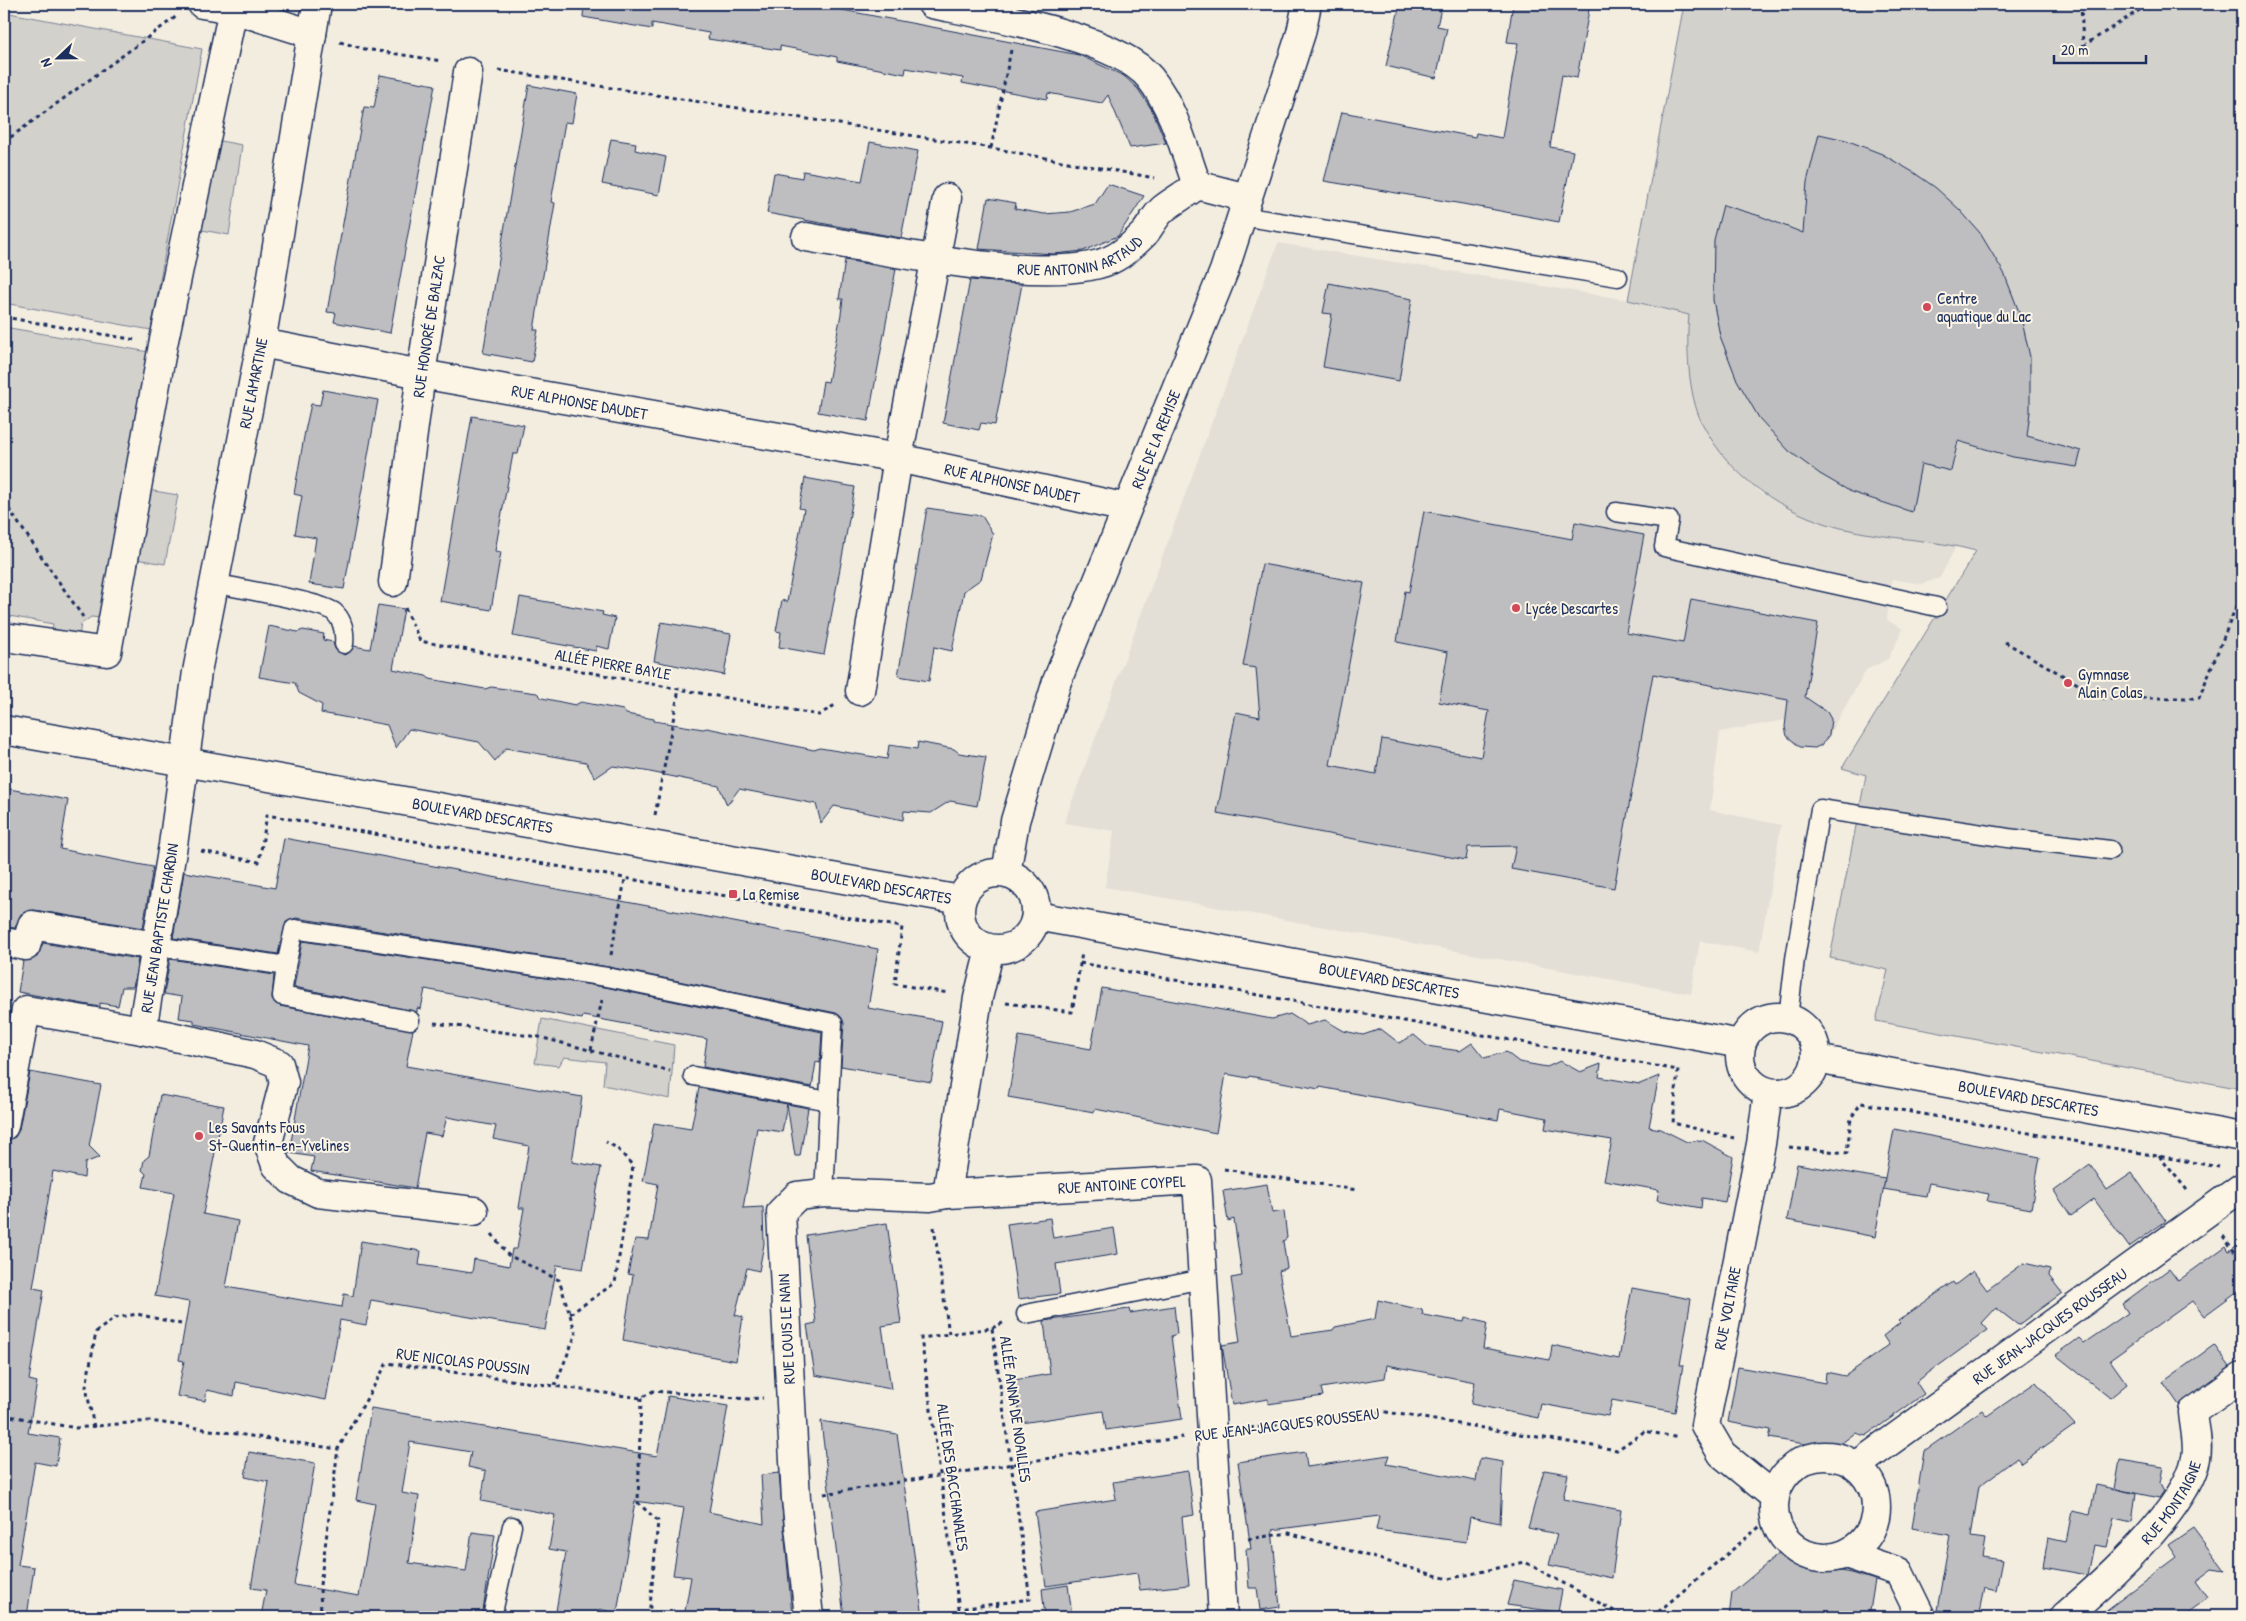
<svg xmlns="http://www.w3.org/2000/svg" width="2246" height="1621" viewBox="0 0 2246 1621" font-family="'Patrick Hand',sans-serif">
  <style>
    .built { fill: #e3dfd6 }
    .green { fill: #d3d1cc; stroke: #778095 }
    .building { fill: #bebec0; stroke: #1b2f5e }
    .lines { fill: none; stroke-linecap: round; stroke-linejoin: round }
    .lane-casing { stroke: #1b2f5e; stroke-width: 21 }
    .street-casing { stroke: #1b2f5e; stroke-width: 31 }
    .secondary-casing { stroke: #1b2f5e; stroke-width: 31 }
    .path { stroke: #1b2f5e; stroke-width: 3; stroke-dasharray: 4 4; stroke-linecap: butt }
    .lane { stroke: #fcf5e5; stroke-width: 18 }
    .street { stroke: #fcf5e5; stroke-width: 28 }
    .secondary { stroke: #fcf5e5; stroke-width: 28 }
    .poi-dot { fill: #d1495b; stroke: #fcf5e5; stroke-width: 2 }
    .labels { text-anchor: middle; stroke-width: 4; stroke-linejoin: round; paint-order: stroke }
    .street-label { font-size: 16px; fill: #1b2f5e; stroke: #fcf5e5 }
    .poi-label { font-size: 16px; fill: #1b2f5e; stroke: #fcf5e5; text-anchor: start }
  </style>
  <rect width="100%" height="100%" fill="#f3ede0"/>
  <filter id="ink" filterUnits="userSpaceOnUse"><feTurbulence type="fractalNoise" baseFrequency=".02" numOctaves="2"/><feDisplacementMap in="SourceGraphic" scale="10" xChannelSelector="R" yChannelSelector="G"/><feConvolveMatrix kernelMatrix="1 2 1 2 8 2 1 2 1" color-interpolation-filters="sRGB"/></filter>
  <g filter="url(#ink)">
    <path class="built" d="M1278,243L1628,300L1689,315L1687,342L1690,377L1701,422L1759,492L1797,512L1841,528L1956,546L1940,578L1921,584L1892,579L1887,620L1903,629L1888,659L1866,670L1826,740L1821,745L1807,748L1794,744L1787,736L1785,720L1720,732L1710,810L1781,825L1759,952L1700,941L1691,994L1105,887L1114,831L1064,823Z"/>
    <g class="green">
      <path d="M1684,4H2242V1089L1876,1021L1888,970L1830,958L1866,775L1842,768L1976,551C1932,539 1885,539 1841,528C1783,513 1730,478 1702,423C1688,395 1686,346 1689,315L1628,300Z"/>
      <path d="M4,12L202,49L151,330L4,303Z"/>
      <path d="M215,140L242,145L229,235L202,230Z"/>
      <path d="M4,327L149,352L101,618L91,617L81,624L79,637L52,633L53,624L4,615Z"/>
      <path d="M148,490L178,495L165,564L136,559Z"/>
      <path d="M542,1019L674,1045L670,1099L603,1085L605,1062L564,1057L559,1066L535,1063Z"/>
    </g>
    <g class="building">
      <path d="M584,4H811L1079,55L1124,76L1138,89L1152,110L1166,143L1130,148L1108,95L1102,103L1048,93L1047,99L962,83L963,78L906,68L905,74L837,61V57L780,46V50L708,39L709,33L652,23V29L583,17Z"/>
      <path d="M1400,4H1442L1437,26L1447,28L1436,78L1386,66Z"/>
      <path d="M1513,4H1590L1577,78L1562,75L1550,147L1573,151L1559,222L1463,204L1324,181L1342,112L1475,137L1476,133L1502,138L1518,43L1507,42Z"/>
      <path d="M380,75L435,85L390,333L334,322L336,313L327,312L364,107L374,108Z"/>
      <path d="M529,85L577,94L572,123L565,122L551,202L555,203L534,330H538L532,362L483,353Z"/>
      <path d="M1819,134L1846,140L1882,154L1913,172L1936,188L1960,210L1980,233L2004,273L2021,317L2030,357V412L2027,436L2081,451L2077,467L2013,457L1958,441L1951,471L1921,464L1912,512L1851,492L1820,474L1789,451L1759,418L1737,380L1720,336L1713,300L1714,240L1723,205L1760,216L1803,233L1807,182Z"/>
      <path d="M611,139L636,143L635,150L666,157L659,195L602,184Z"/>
      <path d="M870,142L918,151L901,238L767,213L774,173L802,178L803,171L862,181Z"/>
      <path d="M1108,184L1144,196L1118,236L1083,251L1054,254L979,249L988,198L1016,203L1015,209L1044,214L1070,212L1095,204Z"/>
      <path d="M845,260L896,269L868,421L818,412L823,381L828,382L841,314L843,299H839Z"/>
      <path d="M970,280L1022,284L995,425L981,423L979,430L943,423Z"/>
      <path d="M1329,283L1412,299L1399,381L1323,367L1332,314L1323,313Z"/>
      <path d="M323,390L378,400L344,589L309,584L316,538L295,534L302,496L294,494L305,431L311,404L320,405Z"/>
      <path d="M472,416L524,425L518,454H513L503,507L495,551L501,552L491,610L440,601Z"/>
      <path d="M805,478L855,487L824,655L779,647L781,632L776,631L782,600L787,602L804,509L799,508Z"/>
      <path d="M927,508L982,516L993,534L981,579L964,591L952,651L934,647L929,681L898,676Z"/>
      <path d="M1424,511L1572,539L1575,522L1644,535L1626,633L1683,643L1691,599L1818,623L1805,697L1827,712L1831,719L1829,735L1821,745L1815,748L1800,747L1787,736L1785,727L1788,700L1653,674L1614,888L1511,869L1516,846L1468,847L1466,860L1217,813L1236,712L1260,717L1256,668L1243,666L1262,564L1364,583L1330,765L1376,774L1382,739L1481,757L1489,711L1439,702L1448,652L1397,642L1405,591L1409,592Z"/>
      <path d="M520,597L603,612L602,615L615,618L609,649L596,646V651L513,636Z"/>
      <path d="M378,605L404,609L393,669L426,676L430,679L485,689L491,687L537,693L542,698L575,705L581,702L623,710L626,714L654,719V721L703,729L707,728L814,750L820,748L887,759L889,745L917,749L918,742L954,749L959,753L986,757L977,806L950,801L931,813L904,811L903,820L834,806L821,823L816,804L739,789L727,805L719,786L645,771L613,766L595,778L586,762L506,748L495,761L479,742L409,729L396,748L387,725L321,713L322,705L299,693L295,683L259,677L269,626L298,632L303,630L324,634L323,640L333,642L335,649L344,655L349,653L354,646L370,649Z"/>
      <path d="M661,622L731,634L724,675L654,661Z"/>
      <path d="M4,788L68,800L60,849L153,867L143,928L34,910L21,914L15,928L4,927Z"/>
      <path d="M284,838L878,949L868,1008L942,1021L931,1082L841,1066L844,1023L842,1018L836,1013L609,967L296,918L286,922L278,954L173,938L184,872L275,888Z"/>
      <path d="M302,941L605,987L822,1032L820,1063L816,1062L812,1087L703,1067L707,1039L583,1016L582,1019L425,989L421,1009L417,1008V1012L294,987Z"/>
      <path d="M43,943L138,959L133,987H122L118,1006L100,1003V1007L18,992L23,961L37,957Z"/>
      <path d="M170,959L274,975L272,999L280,1006L413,1030L406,1066L582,1097L572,1162L601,1167L583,1269L557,1265L545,1330L371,1300L366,1325L340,1320L326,1400L236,1382L234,1396L207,1390L205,1401L177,1396L184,1361L179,1360L189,1302L155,1296L174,1193L143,1187L146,1174L142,1170L144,1160L149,1156L160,1095L224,1106L203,1214L238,1221L226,1287L342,1307L344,1294L353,1296L361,1241L421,1251L419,1265L472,1273L474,1259L509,1266L512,1249H517L524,1208H519L529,1146L493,1139L496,1126L447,1117L442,1136L425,1133L415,1188L311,1171L314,1157L289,1153L308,1046L194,1024V1020L179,1018L182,997L164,994Z"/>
      <path d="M1102,988L1272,1019L1290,1014L1307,1025L1325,1020L1344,1031L1363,1035L1381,1029L1399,1043L1414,1035L1427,1046L1460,1051L1472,1043L1484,1058L1506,1052L1519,1062L1547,1067L1560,1061L1580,1072L1601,1064L1599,1077L1640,1084L1659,1076L1649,1127L1661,1129L1687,1142L1702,1140L1733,1157L1725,1202L1702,1198L1701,1208L1657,1200L1659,1190L1604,1180L1612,1140L1545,1129L1547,1118L1500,1109L1498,1120L1320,1087L1319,1089L1249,1076L1248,1078L1226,1074L1216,1133L1095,1109L1094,1112L1008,1097L1019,1036L1091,1049Z"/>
      <path d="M30,1072L101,1085L89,1146L100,1157L85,1163L84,1178L53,1171L33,1288L44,1290L29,1380L37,1382L28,1433L60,1438L56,1466L35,1462L18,1565L34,1567L27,1617H4V1141L15,1137L19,1129Z"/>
      <path d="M699,1088L787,1104L782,1132L757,1128L743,1208L763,1207L764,1244L759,1271L747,1268L735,1315L743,1317L736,1361L623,1340L633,1275L628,1274L635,1239L649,1240L658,1184L643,1181L654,1123L691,1129Z"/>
      <path d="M787,1104L808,1108L800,1156H795Z"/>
      <path d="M1894,1129L2040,1157L2031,1209L1987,1201L1989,1194L1929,1183L1926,1196L1883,1189Z"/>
      <path d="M1797,1164L1885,1179L1875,1237L1787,1220Z"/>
      <path d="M2090,1165L2107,1190L2132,1173L2166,1221L2129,1247L2094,1199L2071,1216L2054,1191Z"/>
      <path d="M1267,1184L1272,1213L1284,1211L1287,1238L1283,1241L1287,1268L1279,1271L1291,1336L1333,1330L1335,1327L1375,1319L1378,1300L1422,1310L1423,1315L1464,1322L1465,1318L1487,1323L1483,1348L1550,1360L1552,1345L1619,1359L1632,1288L1691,1299L1680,1365H1683L1675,1412L1612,1400L1608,1416L1541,1404L1538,1418L1471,1404L1475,1382L1387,1365L1385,1378L1321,1388L1323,1396L1268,1404V1399L1232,1405L1222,1345L1240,1342L1231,1278L1242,1276L1234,1219L1228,1221L1223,1191Z"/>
      <path d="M1050,1218L1053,1238L1114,1228L1118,1254L1056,1264L1060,1294L1018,1299L1007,1224Z"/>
      <path d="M887,1223L901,1323L882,1326L891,1389L815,1375L807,1325L816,1323L806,1235Z"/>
      <path d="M2242,1242V1288L2204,1316L2192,1301L2110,1360L2127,1384L2110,1398L2056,1355L2079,1338L2084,1343L2128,1313L2122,1304L2169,1269L2178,1281L2226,1246L2229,1251Z"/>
      <path d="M2024,1263L2050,1269L2049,1276L2062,1293L2018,1325L1996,1308L1982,1323L1988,1330L1916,1382L1924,1394L1866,1436L1855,1433L1834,1449L1769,1438L1771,1430L1728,1422L1738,1367L1825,1383L1826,1372L1845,1376L1889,1345L1883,1336L1900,1323L1898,1321L1953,1282L1955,1285L1973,1271L1987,1290Z"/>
      <path d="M1174,1306L1177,1334L1171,1336L1182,1419L1106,1430L1103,1411L1021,1423L1014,1380L1050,1374L1044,1321L1129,1309L1130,1313Z"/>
      <path d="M2214,1345L2230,1367L2179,1405L2163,1382Z"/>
      <path d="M2036,1382L2075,1425L2021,1463L2017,1458L1979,1486L1971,1537L1985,1539L1982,1557L2002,1560L1996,1591L1985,1588L1979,1617L1937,1610L1950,1535L1912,1528L1924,1451L1982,1410L1987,1416Z"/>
      <path d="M668,1396L728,1406L709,1512L764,1524L761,1475L779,1473L792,1615L684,1617L691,1577L673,1575L684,1508L635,1501L617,1613L599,1609L598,1617H555L566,1552L549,1549L555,1515L481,1501L486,1471L468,1467L471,1452L410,1442L402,1493L419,1496L409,1563L466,1571L472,1532L495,1535L482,1617H336L305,1612L304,1617H261L266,1590L251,1588L269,1482L245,1477L249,1452L315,1463L294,1585L359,1596L375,1504L356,1500L371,1408L657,1456Z"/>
      <path d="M821,1421L897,1434L923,1617H844Z"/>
      <path d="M1305,1452L1307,1467L1389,1455L1386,1464L1476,1481L1480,1458L1503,1462L1500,1523L1470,1517L1466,1542L1376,1530L1379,1516L1272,1530L1280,1607L1260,1610L1257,1588H1249L1246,1549H1251L1238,1462Z"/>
      <path d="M2120,1460L2163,1467L2160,1483L2164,1491L2159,1498L2116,1489L2136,1494L2132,1522L2114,1518L2107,1547L2094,1545L2088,1575L2043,1567L2048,1538L2066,1542L2072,1511L2090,1515L2096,1485L2115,1489Z"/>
      <path d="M1544,1470L1568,1474L1563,1499L1621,1510L1612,1578L1549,1565L1557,1534L1528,1528Z"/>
      <path d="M1188,1471L1194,1515L1182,1517L1189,1585L1140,1590L1137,1573L1046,1586L1035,1512L1116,1499L1113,1482Z"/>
      <path d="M2193,1528L2225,1571L2212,1569L2196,1581L2208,1598L2182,1617H2096L2176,1557L2168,1545Z"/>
      <path d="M1780,1553L1800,1557L1799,1560L1820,1567L1852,1573L1875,1580L1869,1617H1729L1732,1593Z"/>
      <path d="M1514,1580L1562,1590L1558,1612L1507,1605Z"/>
      <path d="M1068,1585L1072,1615L1045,1617L1042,1589Z"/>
    </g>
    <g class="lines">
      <defs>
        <g id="lane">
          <path d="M1241,216L1618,277"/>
          <path d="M1616,512L1669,520L1664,547L1937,607"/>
          <path d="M214,583C234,588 323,602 334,612C343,620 345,633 344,644"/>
          <path d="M156,946L286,966L282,996L410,1020"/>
          <path d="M286,966L294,929L607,977L833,1023L824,1193"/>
          <path d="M1788,1018L1795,959L1820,809L2008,838L2110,850"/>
          <path d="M693,1076L829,1101"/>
          <path d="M1026,1314L1203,1279"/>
          <path d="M492,1617L512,1526"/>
        </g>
        <g id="street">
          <path d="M202,4L233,9L234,4"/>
          <path d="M317,4L261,343L197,672L173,845L142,1030L255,1054L279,1064L284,1082L268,1143L276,1165L291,1180L318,1193L474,1211"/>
          <path d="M1197,185L1247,198"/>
          <path id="s1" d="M806,237C873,248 1062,290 1116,257C1125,252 1137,241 1145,233C1151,225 1156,215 1163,209C1171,202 1188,193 1197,185C1184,149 1174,108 1150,78C1116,36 986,15 932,4"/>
          <path id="s2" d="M261,343L421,374L898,458L1127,508"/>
          <path id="s3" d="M393,582L421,374L468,72"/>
          <path d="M4,637L107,652L163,345L233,9L312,34"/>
          <path d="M860,691L898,458L947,198"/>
          <path id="s4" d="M1006,873L1015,821L1057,681L1224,271L1301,33L1307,4"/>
          <path d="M4,942L26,946L32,925L156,946"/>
          <path id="s5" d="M990,949L978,998L947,1194L1197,1180L1223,1617"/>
          <path d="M1768,1092L1761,1144L1705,1425L1722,1454L1775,1497"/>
          <path d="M4,1126L26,1010L142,1030"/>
          <circle cx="1825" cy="1507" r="51"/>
          <path id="s6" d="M1856,1466L2242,1187"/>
          <path d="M1846,1554L1899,1572L1921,1617"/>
          <path d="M809,1617L796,1499L781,1212L797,1196L824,1193L930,1197L947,1194"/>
          <path id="s7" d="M2064,1617C2104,1583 2187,1509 2196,1458C2199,1444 2194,1426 2193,1412L2242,1377"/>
        </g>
        <g id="secondary">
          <path id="s8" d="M4,730L961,900"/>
          <circle cx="998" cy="911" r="38"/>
          <path id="s9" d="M1036,916L1741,1044"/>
          <circle cx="1778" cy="1055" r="38"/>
          <path id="s10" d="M1816,1059L2242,1137"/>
        </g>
      </defs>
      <use href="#lane" class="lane-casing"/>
      <use href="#street" class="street-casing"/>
      <use href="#secondary" class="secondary-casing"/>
      <g class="path">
        <path d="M2081,4L2083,46"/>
        <path d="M340,42L365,49L442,61"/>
        <path d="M2083,46L2149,4"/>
        <path d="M498,70L991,148L1155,178"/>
        <path d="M4,142L177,16"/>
        <path d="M991,148L1011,50"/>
        <path d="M4,317L136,340"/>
        <path d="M4,502L83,617"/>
        <path d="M405,608L420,641L819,715L835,705"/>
        <path d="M2005,642L2102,698H2199L2242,592"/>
        <path d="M655,815L679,689"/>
        <path d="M201,851L259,862L267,815L902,927L895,984L948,993"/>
        <path d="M611,955L625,879"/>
        <path d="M1080,963L1678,1070L1673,1123L1734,1138"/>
        <path d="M1006,1003L1072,1012L1082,953"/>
        <path d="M434,1023L539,1037L670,1071"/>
        <path d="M591,1050L602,1000"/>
        <path d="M1789,1147L1847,1153L1851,1118L1861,1103L2219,1167"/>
        <path d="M2159,1156L2187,1190"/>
        <path d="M1224,1169L1357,1190"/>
        <path d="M934,1227L949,1334L992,1328L1030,1599L959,1609L921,1338L949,1334"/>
        <path d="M492,1234L508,1255L559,1280L576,1334L555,1385"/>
        <path d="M2223,1236L2242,1262"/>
        <path d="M570,1314L615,1283L633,1166L617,1148L606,1142"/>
        <path d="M992,1328L1005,1322"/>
        <path d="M641,1398L638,1503L658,1521L649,1617"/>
        <path d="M4,1415L76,1428L150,1421L338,1449L387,1363L641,1398L653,1391L748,1399L763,1398"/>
        <path d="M94,1427L86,1387L96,1332L115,1318L137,1314L181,1324"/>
        <path d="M1242,1429L1386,1412L1617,1450L1645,1431L1679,1438"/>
        <path d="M824,1494L1183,1437"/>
        <path d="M1248,1539L1289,1533L1448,1579L1525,1562L1625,1617"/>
        <path d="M997,1603L999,1617"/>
        <path d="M321,1617L320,1585L338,1449"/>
        <path d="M1652,1617L1764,1523"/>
      </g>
      <use href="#lane" class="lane"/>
      <use href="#street" class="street"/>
      <use href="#secondary" class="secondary"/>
    </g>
  </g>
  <g class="poi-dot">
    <circle cx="1927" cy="307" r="5"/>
    <circle cx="1516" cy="608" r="5"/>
    <circle cx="2068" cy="683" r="5"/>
    <rect x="728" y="889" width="10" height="10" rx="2.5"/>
    <circle cx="199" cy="1136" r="5"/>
  </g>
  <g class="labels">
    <g class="street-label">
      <text dy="6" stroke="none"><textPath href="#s1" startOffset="279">RUE ANTONIN ARTAUD</textPath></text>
      <text dy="6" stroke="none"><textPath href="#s3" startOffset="258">RUE HONORÉ DE BALZAC</textPath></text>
      <text transform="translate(253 383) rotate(-79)" y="6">RUE LAMARTINE</text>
      <text dy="6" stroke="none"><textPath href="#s2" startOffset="324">RUE ALPHONSE DAUDET</textPath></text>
      <text dy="6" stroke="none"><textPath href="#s4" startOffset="460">RUE DE LA REMISE</textPath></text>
      <text dy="6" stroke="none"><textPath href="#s2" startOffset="764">RUE ALPHONSE DAUDET</textPath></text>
      <text transform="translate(613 664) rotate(10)" y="6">ALLÉE PIERRE BAYLE</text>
      <text dy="6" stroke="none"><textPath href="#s8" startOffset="486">BOULEVARD DESCARTES</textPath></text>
      <text dy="6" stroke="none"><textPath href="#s8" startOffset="891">BOULEVARD DESCARTES</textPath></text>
      <text transform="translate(159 928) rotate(-81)" y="6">RUE JEAN BAPTISTE CHARDIN</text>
      <text dy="6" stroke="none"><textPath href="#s9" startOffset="359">BOULEVARD DESCARTES</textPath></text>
      <text dy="6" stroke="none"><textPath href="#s10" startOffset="216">BOULEVARD DESCARTES</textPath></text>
      <text dy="6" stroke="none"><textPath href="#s5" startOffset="424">RUE ANTOINE COYPEL</textPath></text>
      <text transform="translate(1727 1308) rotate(-79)" y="6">RUE VOLTAIRE</text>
      <text dy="6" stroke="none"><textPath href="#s6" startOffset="239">RUE JEAN-JACQUES ROUSSEAU</textPath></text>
      <text transform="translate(786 1329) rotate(-93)" y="6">RUE LOUIS LE NAIN</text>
      <text transform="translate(463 1361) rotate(7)" y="6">RUE NICOLAS POUSSIN</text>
      <text transform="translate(1016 1409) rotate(82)" y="6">ALLÉE ANNA DE NOAILLES</text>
      <text transform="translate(1287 1424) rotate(-7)" y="6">RUE JEAN-JACQUES ROUSSEAU</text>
      <text transform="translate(953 1477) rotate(82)" y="6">ALLÉE DES BACCHANALES</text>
      <text dy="6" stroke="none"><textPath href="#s7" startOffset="158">RUE MONTAIGNE</textPath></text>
    </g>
    <g class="poi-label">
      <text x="1937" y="304">Centre<tspan x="1937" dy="18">aquatique du Lac</tspan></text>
      <text x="1526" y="614">Lycée Descartes</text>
      <text x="2078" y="680">Gymnase<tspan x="2078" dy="18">Alain Colas</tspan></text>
      <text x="743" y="900">La Remise</text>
      <text x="209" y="1133">Les Savants Fous<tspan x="209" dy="18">St-Quentin-en-Yvelines</tspan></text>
    </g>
  </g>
  <rect width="2246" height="1621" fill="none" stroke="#fcf5e5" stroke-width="20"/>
  <rect x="10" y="10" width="2226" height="1601" fill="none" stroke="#1b2f5e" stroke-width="2" filter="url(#ink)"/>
  <g transform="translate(58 58) rotate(248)" stroke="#fcf5e5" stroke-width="4" paint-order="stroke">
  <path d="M0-4L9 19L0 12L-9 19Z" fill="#1b2f5e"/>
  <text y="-8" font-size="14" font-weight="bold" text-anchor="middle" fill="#1b2f5e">N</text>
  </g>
  <path d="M2054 55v8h92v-8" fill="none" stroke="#1b2f5e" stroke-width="2.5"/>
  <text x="2061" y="55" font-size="15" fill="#1b2f5e" stroke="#fcf5e5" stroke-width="4" paint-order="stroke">20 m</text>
</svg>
